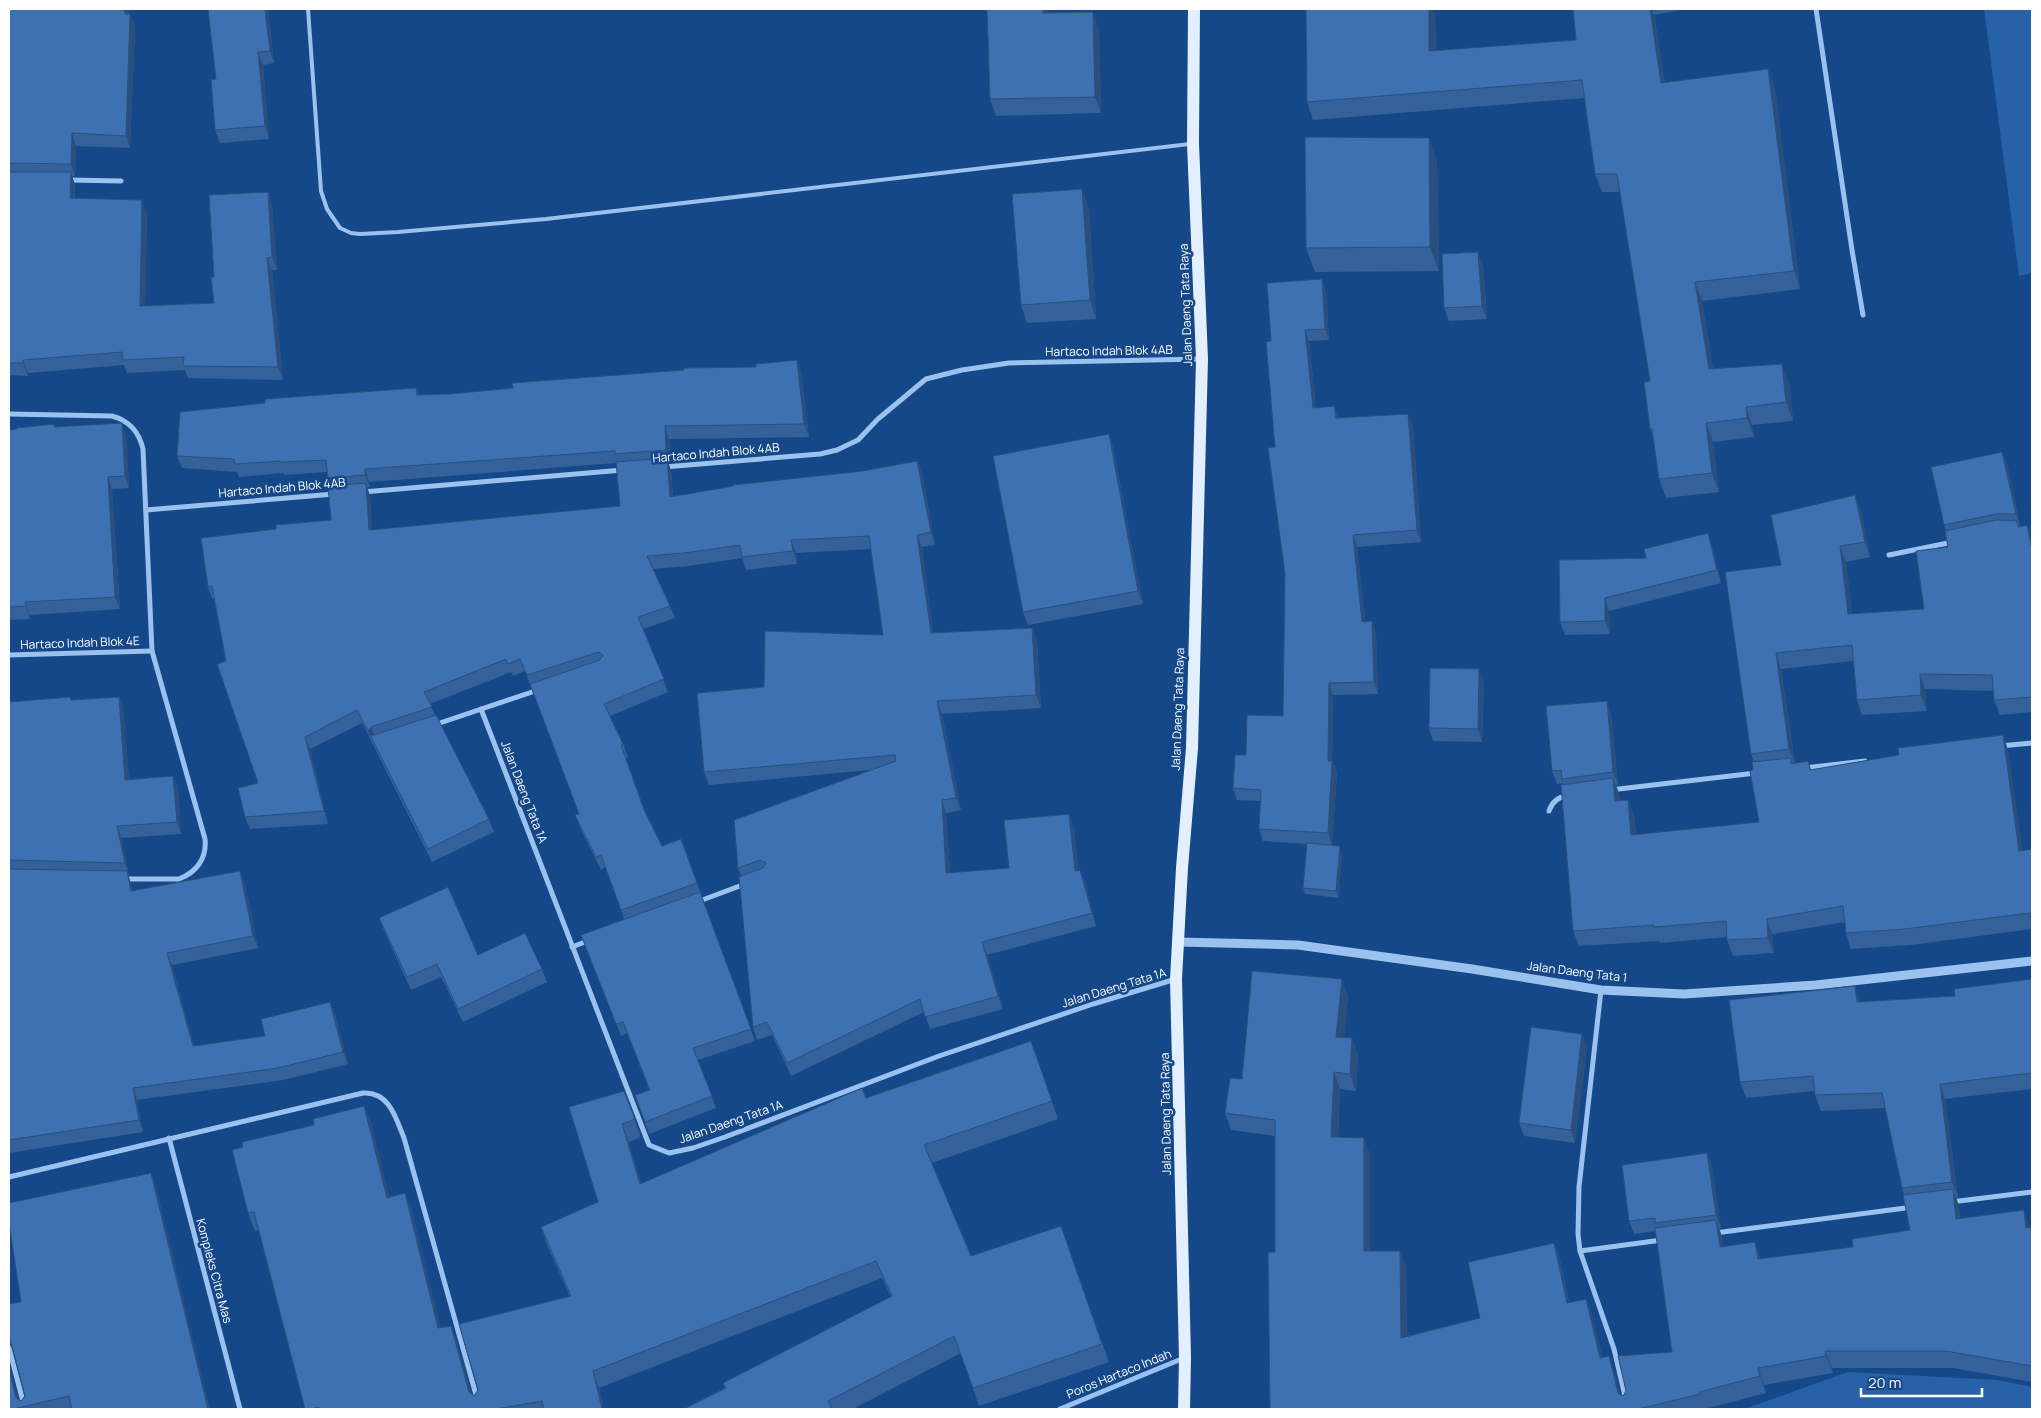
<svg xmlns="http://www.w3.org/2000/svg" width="2041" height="1418" viewBox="0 0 2041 1418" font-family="Manrope,sans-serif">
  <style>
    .green { fill: #2761a7 }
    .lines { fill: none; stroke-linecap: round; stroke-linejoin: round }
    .service { stroke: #9bc1ef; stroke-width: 4 }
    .minor { stroke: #9bc1ef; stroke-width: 5 }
    .tertiary { stroke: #9bc1ef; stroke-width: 9 }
    .primary { stroke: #e3eeff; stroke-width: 12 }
    .wall { fill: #346199; fill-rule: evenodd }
    .shaded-wall { fill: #2b4f7d }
    .building { fill: #3d71b2; stroke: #2b4f7d }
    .labels { text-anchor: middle; stroke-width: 5; stroke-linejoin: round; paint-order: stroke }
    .street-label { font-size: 12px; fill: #fff; stroke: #154888 }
  </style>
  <rect width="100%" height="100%" fill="#154888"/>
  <g class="green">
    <path d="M1984,9H2032V273L2019,276Z"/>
    <path d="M1848,1372L1997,1380L2032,1387V1409H1744Z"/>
  </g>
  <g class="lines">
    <path class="service" d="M308,9L321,191L327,209L340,228L351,233L360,234L398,232L546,219L1190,144"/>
    <g class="minor">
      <path d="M1816,9L1852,250L1863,315"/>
      <path d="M69,180L121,181"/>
      <path d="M9,414L112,416C130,421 139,432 143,449L152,651L205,839C207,858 197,872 179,879H124"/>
      <path d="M664,467L820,454L837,450L858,440L878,419L926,379L962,370L1009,363L1202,359"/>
      <path d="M363,492L623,470"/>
      <path d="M146,510L334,494"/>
      <path d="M1889,555L1953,542"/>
      <path d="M9,655L152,651"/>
      <path d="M481,709L649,1145L669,1153L693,1148L725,1137L939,1056L1093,1004L1176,979"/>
      <path d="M434,725L538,690"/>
      <path d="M2000,746L2032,743"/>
      <path d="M1804,768L1865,761"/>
      <path d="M1610,790L1756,773"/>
      <path d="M1549,811C1552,802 1557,797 1567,796"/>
      <path d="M697,902L745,884"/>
      <path d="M572,947L590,940"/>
      <path d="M169,1138L240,1409"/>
      <path d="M9,1177L363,1093C389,1091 396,1118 404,1138L480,1409"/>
      <path d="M1951,1202L2032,1192"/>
      <path d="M1715,1233L1913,1207"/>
      <path d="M1580,1251L1578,1234L1579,1187L1601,990"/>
      <path d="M9,1348L25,1409"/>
      <path d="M1060,1409L1184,1358"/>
      <path d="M1628,1409L1614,1349L1580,1251L1662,1240"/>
    </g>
    <path class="tertiary" d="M1179,942L1298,945L1472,969L1601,990L1684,994L1816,985L2032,961"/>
    <path class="primary" d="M1184,1409L1185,1358L1176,979L1182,868L1192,748L1202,359L1193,144L1194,9"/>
  </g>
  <g class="wall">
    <path d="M9,9H129V14H130L135,27L130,148L76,146L75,176H72L75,185V198L147,213L145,306L214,303V277L268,192L272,205L277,270H272L283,380L188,378L185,370L127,373L124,365L28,373V376L9,375Z"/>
    <path d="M208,9H268L274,63L263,65L269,139L220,143L215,130L216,79Z"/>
    <path d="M987,9H1049V13L1099,29L1101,113L996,116L990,99Z"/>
    <path d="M1573,9H1685L1654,15L1665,83L1768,69L1775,88L1800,289L1702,301L1713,369L1789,382L1793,421L1752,425L1754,437L1713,442L1719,492L1666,498L1659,479L1653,438L1650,429V381L1620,192H1602L1595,174L1584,98L1313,120L1307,102L1435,14L1436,51L1576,40Z"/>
    <path d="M1429,138L1437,162L1439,271L1315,272L1306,248Z"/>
    <path d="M1089,208L1096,319L1027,323L1021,305Z"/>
    <path d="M1483,265L1487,319L1449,321L1444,308Z"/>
    <path d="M1326,291L1329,340L1309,341L1316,408L1334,406L1338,417L1413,426L1421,542L1357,547L1365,621H1372L1376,633L1378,694L1333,695L1332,761L1337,773L1332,845L1318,844L1342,853L1339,898L1305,894L1303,888L1307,844L1263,841L1259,829L1261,801L1237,800L1233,788L1246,755L1283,716L1285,574L1275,447L1271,341Z"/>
    <path d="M797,360L801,372L809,437L669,439L671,462H668L671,471L673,496L863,471L917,461L922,474L935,545L922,547L933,633L1032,628L1037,641L1041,708L942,714L961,810L946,813L950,873L1009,868L1074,827L1078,870L1085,882L1096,926L987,955L1003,1009L930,1029L924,1012L791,1076L772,1035L757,1040L753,1027L741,876L738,868L870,770L709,785L704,772L764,687L883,635L871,549L796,553L797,564L746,570L742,558L688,566L653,569L670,606L675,618L643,629L668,692L610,716L623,744L628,757L626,758L645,811L662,846L681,839L755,1041L698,1060L716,1108L649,1134L635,1095L649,1090L627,1033L621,1036L586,947L624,919L605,867L601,870L580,828L575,815L579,814L525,671L513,676L511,672L430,704L435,715L489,819L494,832L432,862L362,723L310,749L328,824L250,829L245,817L258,783L226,661L214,599H212L208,587L276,529L331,520V486L328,478L327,472L284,475V473L239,477L237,472L182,468L177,456L265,403L416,388L419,395L449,394L756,367ZM616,463L620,506L372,530L370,496L367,487H370L369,482Z"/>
    <path d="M54,424L55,427L126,436L129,488L112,489L120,609L30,615V619L9,620V430Z"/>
    <path d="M1109,434L1113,447L1143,604L1028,625L1023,612Z"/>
    <path d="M2002,452L2007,464L2020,527L2032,540V712L2000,715L1994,700V691L1925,689L1927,711L1862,715L1857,700L1853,661L1781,669L1795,763L1808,761L1811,770L1899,755L2003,735L2008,750L2032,929L1911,945L1851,949L1846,933L1845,922L1772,934L1774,953L1733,956L1727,940V937L1660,943L1659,941L1579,946L1573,931L1564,785L1563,783L1557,784L1552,771L1607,701L1611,714L1618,785H1616L1619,794L1620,801L1628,800L1634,815L1636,835L1759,822L1753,770L1754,762L1751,754L1781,565L1861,510L1870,557L1846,562L1852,614L1924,609L1948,547L1946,531L1944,525Z"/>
    <path d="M1708,533L1712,546L1721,583L1609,611L1610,634L1565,635L1560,622L1646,558Z"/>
    <path d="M1484,682L1482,742L1433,741L1429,728Z"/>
    <path d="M119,697L123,709L129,779L173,776L178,788L181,834L121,838L129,875H128L133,891L240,871L245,884L258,948L172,965L194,1046L265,1036L335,1014L348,1064L283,1080L137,1100L143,1132L9,1153V702L71,700Z"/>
    <path d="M379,918L478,955L542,969L547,982L463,1022L441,977L411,990L384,931Z"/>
    <path d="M2032,979V1089L1945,1099L1958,1197L1956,1198L1959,1206L1960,1218L2032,1227V1382L1953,1368H1832L1833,1373L1764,1385L1766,1393L1705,1409H1270L1275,1252V1136L1231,1130L1225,1113L1242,1079L1348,996L1344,1037L1352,1038L1358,1055L1356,1091L1340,1089L1338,1138H1364L1370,1155V1251H1400L1406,1268L1407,1336L1480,1318L1554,1243L1560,1260L1569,1303L1586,1299L1592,1316L1602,1357L1615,1373L1620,1394L1623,1396L1672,1352L1656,1231L1634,1234L1629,1221L1707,1153L1712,1166L1721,1228H1719L1722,1237L1723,1247L1761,1259L1853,1247L1910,1230L1904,1195L1902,1188L1885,1108L1821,1111L1815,1095V1091L1746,1098L1740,1082L1861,1002L1955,996Z"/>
    <path d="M1031,1041L1058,1119L932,1163L971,1256L1061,1226L1109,1362L979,1406L961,1353L853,1409H684L725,1388L723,1383L891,1297L882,1278L599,1388L604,1409H305L259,1230L255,1231L248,1213L243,1147L314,1125L371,1123L389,1197L405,1193L412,1211L440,1327L451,1326L457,1343L471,1394L474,1396L570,1297L547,1245L541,1227L598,1202L624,1091L641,1137L629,1142L641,1184L866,1098Z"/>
    <path d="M1587,1047L1575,1143L1524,1136L1519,1123Z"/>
    <path d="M151,1173L156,1185L72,1408L68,1409H9L18,1399L21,1401L25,1396L12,1345L11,1344H9V1304L21,1302Z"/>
  </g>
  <g class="shaded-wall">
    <path d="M124,9H129V27L125,14Z"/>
    <path d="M265,9H268L274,63L270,51Z"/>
    <path d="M1043,9H1049V30L1043,13Z"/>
    <path d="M1429,9H1433L1435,14L1436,70L1429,51Z"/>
    <path d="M1650,9H1652L1654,15L1668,102L1661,83Z"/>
    <path d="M1093,12L1099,29L1101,113L1095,97Z"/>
    <path d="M130,14L135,27L130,148L126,136Z"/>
    <path d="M258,52L263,65L269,139L265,126Z"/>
    <path d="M1768,69L1775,88L1800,289L1794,271Z"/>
    <path d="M72,133L76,146L75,176L71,164Z"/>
    <path d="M1429,138L1437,162L1439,271L1430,247Z"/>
    <path d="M71,172L75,185L74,210L70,198Z"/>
    <path d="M1082,189L1089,208L1096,319L1090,300Z"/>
    <path d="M268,192L272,205L277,270L272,257Z"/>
    <path d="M142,200L147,213L145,319L140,306Z"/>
    <path d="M1478,252L1483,265L1487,319L1482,306Z"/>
    <path d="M267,258L272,270L283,380L278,367Z"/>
    <path d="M1322,279L1326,291L1329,340L1325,329Z"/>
    <path d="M1695,282L1702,301L1716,388L1709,369Z"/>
    <path d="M1305,330L1309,341L1317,420L1313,408Z"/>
    <path d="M23,360L28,373V376L23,363Z"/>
    <path d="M797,360L801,372L809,437L804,424Z"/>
    <path d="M1782,364L1789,382L1793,421L1786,402Z"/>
    <path d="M1334,406L1338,418H1336Z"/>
    <path d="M1746,407L1752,425L1754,437L1747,418Z"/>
    <path d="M1408,414L1413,426L1421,542L1417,530Z"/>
    <path d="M122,423L126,436L129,488L125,476Z"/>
    <path d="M1706,423L1713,442L1719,492L1712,473Z"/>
    <path d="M665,426L669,439L671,462L666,450Z"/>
    <path d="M1109,434L1113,447L1143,604L1138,591Z"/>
    <path d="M2002,452L2007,464L2021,527L2016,514Z"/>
    <path d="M667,458L671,471L674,509L670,497Z"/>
    <path d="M917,461L922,474L935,545L931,532Z"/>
    <path d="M365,469L369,482L370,487L365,475Z"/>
    <path d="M108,477L112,489L120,609L115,597Z"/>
    <path d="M366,483L370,496L373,543L369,530Z"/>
    <path d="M1855,495L1861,510L1870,557L1865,542Z"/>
    <path d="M2027,525L2032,540V550Z"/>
    <path d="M1708,533L1712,546L1721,583L1717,570Z"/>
    <path d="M917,535L922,547L935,646L931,633Z"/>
    <path d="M1353,535L1357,547L1367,633L1362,622Z"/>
    <path d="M791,540L796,553L797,564L793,551Z"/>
    <path d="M1840,546L1846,562L1854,630L1848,614Z"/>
    <path d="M1605,598L1609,611L1610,634L1605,621Z"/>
    <path d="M25,602L30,615V619L26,606Z"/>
    <path d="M1372,621L1376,633L1378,694L1374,682Z"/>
    <path d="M1032,628L1037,641L1041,708L1036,695Z"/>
    <path d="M1776,653L1781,669L1795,765L1789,749Z"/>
    <path d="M1479,669L1484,682L1482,742L1478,729Z"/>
    <path d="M1920,674L1925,689L1927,711L1921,695Z"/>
    <path d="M1329,683L1333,695L1332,761L1337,773L1332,845L1328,833V761Z"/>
    <path d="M119,697L123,709L130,792L125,780Z"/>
    <path d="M937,701L942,714L961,810L956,798Z"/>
    <path d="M1607,701L1611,714L1618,785L1613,772Z"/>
    <path d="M371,727L376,740L370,735L373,744L368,731Z"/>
    <path d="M2003,735L2008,750L2025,866L2019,851Z"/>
    <path d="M305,737L310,749L328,824L324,811Z"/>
    <path d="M173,776L178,788L181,834L177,822Z"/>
    <path d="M1613,778L1619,794L1621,816L1615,801Z"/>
    <path d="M942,800L946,813L951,886L946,873Z"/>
    <path d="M1628,800L1634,815L1637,850L1631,835Z"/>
    <path d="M1069,814L1074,827L1080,884L1075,871Z"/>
    <path d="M117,826L121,838L129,875L125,863Z"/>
    <path d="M1340,846L1342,853L1339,898L1336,891Z"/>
    <path d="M1080,870L1085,882L1096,926L1092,913Z"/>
    <path d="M127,871L131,884L135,903L131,891Z"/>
    <path d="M240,871L245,884L258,948L253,936Z"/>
    <path d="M1767,919L1772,934L1774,953L1768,938Z"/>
    <path d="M982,942L987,955L1003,1009L998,996Z"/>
    <path d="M167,953L172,965L197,1058L193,1046Z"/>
    <path d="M1342,979L1348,996L1343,1054L1336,1037Z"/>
    <path d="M1855,986L1860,1001L1862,1018L1857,1002Z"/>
    <path d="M330,1002L335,1014L348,1064L343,1052Z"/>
    <path d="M1582,1034L1587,1047L1575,1143L1571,1130Z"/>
    <path d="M1352,1038L1358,1055L1356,1091L1350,1074Z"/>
    <path d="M1334,1072L1340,1089L1337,1154L1331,1137Z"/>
    <path d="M1940,1084L1945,1099L1958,1197L1952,1182Z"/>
    <path d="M133,1088L137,1100L143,1132L139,1120Z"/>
    <path d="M364,1106L371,1123L394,1215L387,1198Z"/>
    <path d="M622,1124L629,1142L646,1202L640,1184Z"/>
    <path d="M1364,1138L1370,1155V1268L1364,1251Z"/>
    <path d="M1707,1153L1712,1166L1721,1228L1716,1215Z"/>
    <path d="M151,1173L156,1185L210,1409H208Z"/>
    <path d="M1953,1189L1959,1206L1962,1236L1956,1219Z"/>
    <path d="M405,1193L412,1211L445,1345L438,1328Z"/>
    <path d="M2024,1210L2030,1227L2026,1228Z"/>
    <path d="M1716,1220L1722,1237L1726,1264L1720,1247Z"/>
    <path d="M1755,1242L1761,1259H1758Z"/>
    <path d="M1554,1243L1560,1260L1573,1320L1567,1303Z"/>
    <path d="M1400,1251L1406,1268L1407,1355L1401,1338Z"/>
    <path d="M1586,1299L1592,1316L1606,1375L1600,1358Z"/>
    <path d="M451,1326L457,1343L476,1409L469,1392Z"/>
    <path d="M1825,1351L1832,1368L1833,1373L1826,1356Z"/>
    <path d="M1609,1356L1615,1373L1624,1409L1618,1393Z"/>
    <path d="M9,1364L21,1409L16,1398L9,1369Z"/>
    <path d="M1758,1368L1764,1385L1766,1393L1760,1376Z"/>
    <path d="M593,1371L599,1388L604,1409H602Z"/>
  </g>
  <g class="building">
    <path d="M9,9H124L125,14H130L126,136L72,133L71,164L9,163Z"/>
    <path d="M208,9H265L270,51L258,52L265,126L215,130L211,80L216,79Z"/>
    <path d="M987,9H1043V13L1093,12L1095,97L990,99Z"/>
    <path d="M1306,9H1429V51L1576,40L1573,9H1650L1661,83L1768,69L1794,271L1695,282L1709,369L1782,364L1786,402L1746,407L1747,418L1706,423L1712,473L1659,479L1652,429H1650L1644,382L1650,381L1617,174H1595L1582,80L1307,102Z"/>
    <path d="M1305,137L1429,138L1430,247L1306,248Z"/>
    <path d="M9,172H71L70,198L142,200L140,306L214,303L211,277H214L209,195L268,192L272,257L267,258L278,367L183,366L184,357L123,360L122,352L23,360V363H9Z"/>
    <path d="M1082,189L1090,300L1021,305L1012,194Z"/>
    <path d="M1478,252L1482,306L1444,308L1442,254Z"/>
    <path d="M1322,279L1325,329L1305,330L1313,408L1334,406L1336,418L1408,414L1417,530L1353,535L1362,622L1372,621L1374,682L1329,683L1328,761H1332L1328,833L1259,829L1261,790L1233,788L1235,755H1246L1247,715L1283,716L1285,574L1268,448L1275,447L1266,342L1271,341L1267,283Z"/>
    <path d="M797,360L804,424L665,426L666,450L615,454V451L365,469V475L328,478L326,460L280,462V461L235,464L234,459L177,456L180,412L265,403V399L416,388L417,395L449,394L513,388L512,383L684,370V368L756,367V364Z"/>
    <path d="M122,423L125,476L108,477L115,597L25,602L26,606L9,607V430L17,429V428L54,424V427Z"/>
    <path d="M1109,434L1138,591L1023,612L993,456Z"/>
    <path d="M2002,452L2016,514H1996L1944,525L1931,467Z"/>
    <path d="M667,458L670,497L733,486V485L863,471L917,461L931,532L917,535L931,633L1032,628L1036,695L937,701L956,798L942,800L946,873L1009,868L1004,820L1069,814L1075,871L1080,870L1092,913L982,942L998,996L925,1017L920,999L787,1063L767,1022L753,1027L739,877L763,868L766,863L760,860L738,868L734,820L896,761L895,755L704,772L697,693L764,687L765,631L883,635L869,536L791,540L793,551L742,557L740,545L684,553L647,556L670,606L638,617L664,679L604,704L623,744L621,745L644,810L662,846L681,839L697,883L621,910L601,855L596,857L575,815L579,814L530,684L600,660L603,655L599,652L527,675L520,659L508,664L506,659L424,692L432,707L371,727L368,731L357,710L305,737L324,811L245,817L238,788L258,783L217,664L226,661L212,586L208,587L201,538L276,529V525L331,520L328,486L366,483L369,530L620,506L616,462Z"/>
    <path d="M1855,495L1865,542L1840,546L1848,614L1924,609L1916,551L1948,547L1945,531L1996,520L2017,521L2018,527L2027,525L2032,550V697L1994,700L1992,675L1920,674L1921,695L1857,700L1852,645L1776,653L1789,749L1751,754L1725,572L1781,565L1771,515Z"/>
    <path d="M1708,533L1717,570L1605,598V621L1560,622L1559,560L1646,558L1644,549Z"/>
    <path d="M1430,668L1479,669L1478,729L1429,728Z"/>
    <path d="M70,697L71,700L119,697L125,780L173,776L177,822L117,826L125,863L9,860V702Z"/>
    <path d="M1607,701L1613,772L1562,779L1561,770L1552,771L1546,706Z"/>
    <path d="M436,715L489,819L428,849L370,735H374Z"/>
    <path d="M2003,735L2019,851L2032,849V929L2030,913L1905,929L1846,933L1843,906L1767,919L1768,938L1727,940L1726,921L1654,927V925L1573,931L1561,785L1613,778L1615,801L1628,800L1631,835L1759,822L1750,771L1753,770L1752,762L1791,758V764L1808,761L1810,770L1899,755L1898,748Z"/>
    <path d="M1307,843L1340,846L1336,891L1303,888Z"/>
    <path d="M9,869L127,871L131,891L240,871L253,936L167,953L193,1046L265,1036L261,1019L330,1002L343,1052L278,1068L133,1088L139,1120L9,1140Z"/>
    <path d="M448,887L478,955L525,933L542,969L458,1009L437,964L407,977L379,918Z"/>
    <path d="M700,892L751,1029L693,1048L712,1096L645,1122L635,1095L650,1090L623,1022L616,1024L581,935Z"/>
    <path d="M1252,971L1342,979L1336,1037L1352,1038L1350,1074L1334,1072L1331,1137L1364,1138V1251H1400L1401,1338L1480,1318L1468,1262L1554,1243L1567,1303L1586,1299L1600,1358L1609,1356L1618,1393L1623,1396L1626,1391L1618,1356L1672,1352L1655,1228L1716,1220L1720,1247L1755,1242L1758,1259L1853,1247L1852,1239L1910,1230L1903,1195L1953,1189L1956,1219L2024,1210L2026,1228L2032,1227V1366L1946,1351H1825L1826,1356L1758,1368L1760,1376L1699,1392L1700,1394L1638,1409H1270L1268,1252H1275V1120L1225,1113L1230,1078L1242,1079Z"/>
    <path d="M2032,979V1073L1940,1084L1952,1182L1902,1188L1882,1093L1815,1095L1813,1076L1740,1082L1729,1000L1855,986L1857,1002L1955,996L1954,989Z"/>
    <path d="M1531,1027L1582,1034L1571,1130L1519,1123Z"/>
    <path d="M1031,1041L1052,1101L924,1145L971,1256L1061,1226L1102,1344L973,1388L954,1336L828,1401L832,1409H684L726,1388L723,1383L892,1296L876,1261L593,1371L602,1409H544L542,1401L496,1409H319V1407L311,1409H305L254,1212L248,1213L232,1150L243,1147L242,1142L314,1125L313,1119L364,1106L387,1198L405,1193L438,1328L451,1326L469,1392L474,1396L478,1390L459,1324L571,1296L541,1227L598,1202L569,1107L624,1091L635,1119L622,1124L640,1184L862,1088L866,1098Z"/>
    <path d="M1707,1153L1716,1215L1655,1223V1218L1629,1221L1622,1165Z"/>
    <path d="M151,1173L208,1409H72L69,1396L13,1409H9V1369L16,1398L21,1401L25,1396L9,1335V1304L21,1302L9,1223V1203Z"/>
  </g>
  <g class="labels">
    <g class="street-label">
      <text transform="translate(1186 305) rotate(-92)" y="4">Jalan Daeng Tata Raya</text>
      <text transform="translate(1109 351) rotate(-1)" y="4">Hartaco Indah Blok 4AB</text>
      <text transform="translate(716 453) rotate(-5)" y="4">Hartaco Indah Blok 4AB</text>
      <text transform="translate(282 488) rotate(-5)" y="4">Hartaco Indah Blok 4AB</text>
      <text transform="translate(80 643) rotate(-2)" y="4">Hartaco Indah Blok 4E</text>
      <text transform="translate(1178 709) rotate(-88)" y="4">Jalan Daeng Tata Raya</text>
      <text transform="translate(524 792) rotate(69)" y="4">Jalan Daeng Tata 1A</text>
      <text transform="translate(1577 972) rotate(7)" y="4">Jalan Daeng Tata 1</text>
      <text transform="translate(1114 988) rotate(-17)" y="4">Jalan Daeng Tata 1A</text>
      <text transform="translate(1166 1114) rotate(-91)" y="4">Jalan Daeng Tata Raya</text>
      <text transform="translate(731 1122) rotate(-19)" y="4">Jalan Daeng Tata 1A</text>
      <text transform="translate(214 1271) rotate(75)" y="4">Kompleks Citra Mas</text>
      <text transform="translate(1119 1374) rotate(-22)" y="4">Poros Hartaco Indah</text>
    </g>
  </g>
  <rect width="2041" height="1418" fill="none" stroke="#ffffff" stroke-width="20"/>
  <path d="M1861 1388v8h121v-8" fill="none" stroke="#ffffff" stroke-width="2.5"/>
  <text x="1868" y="1388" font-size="15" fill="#ffffff" stroke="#154888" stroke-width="4" paint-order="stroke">20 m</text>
</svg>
